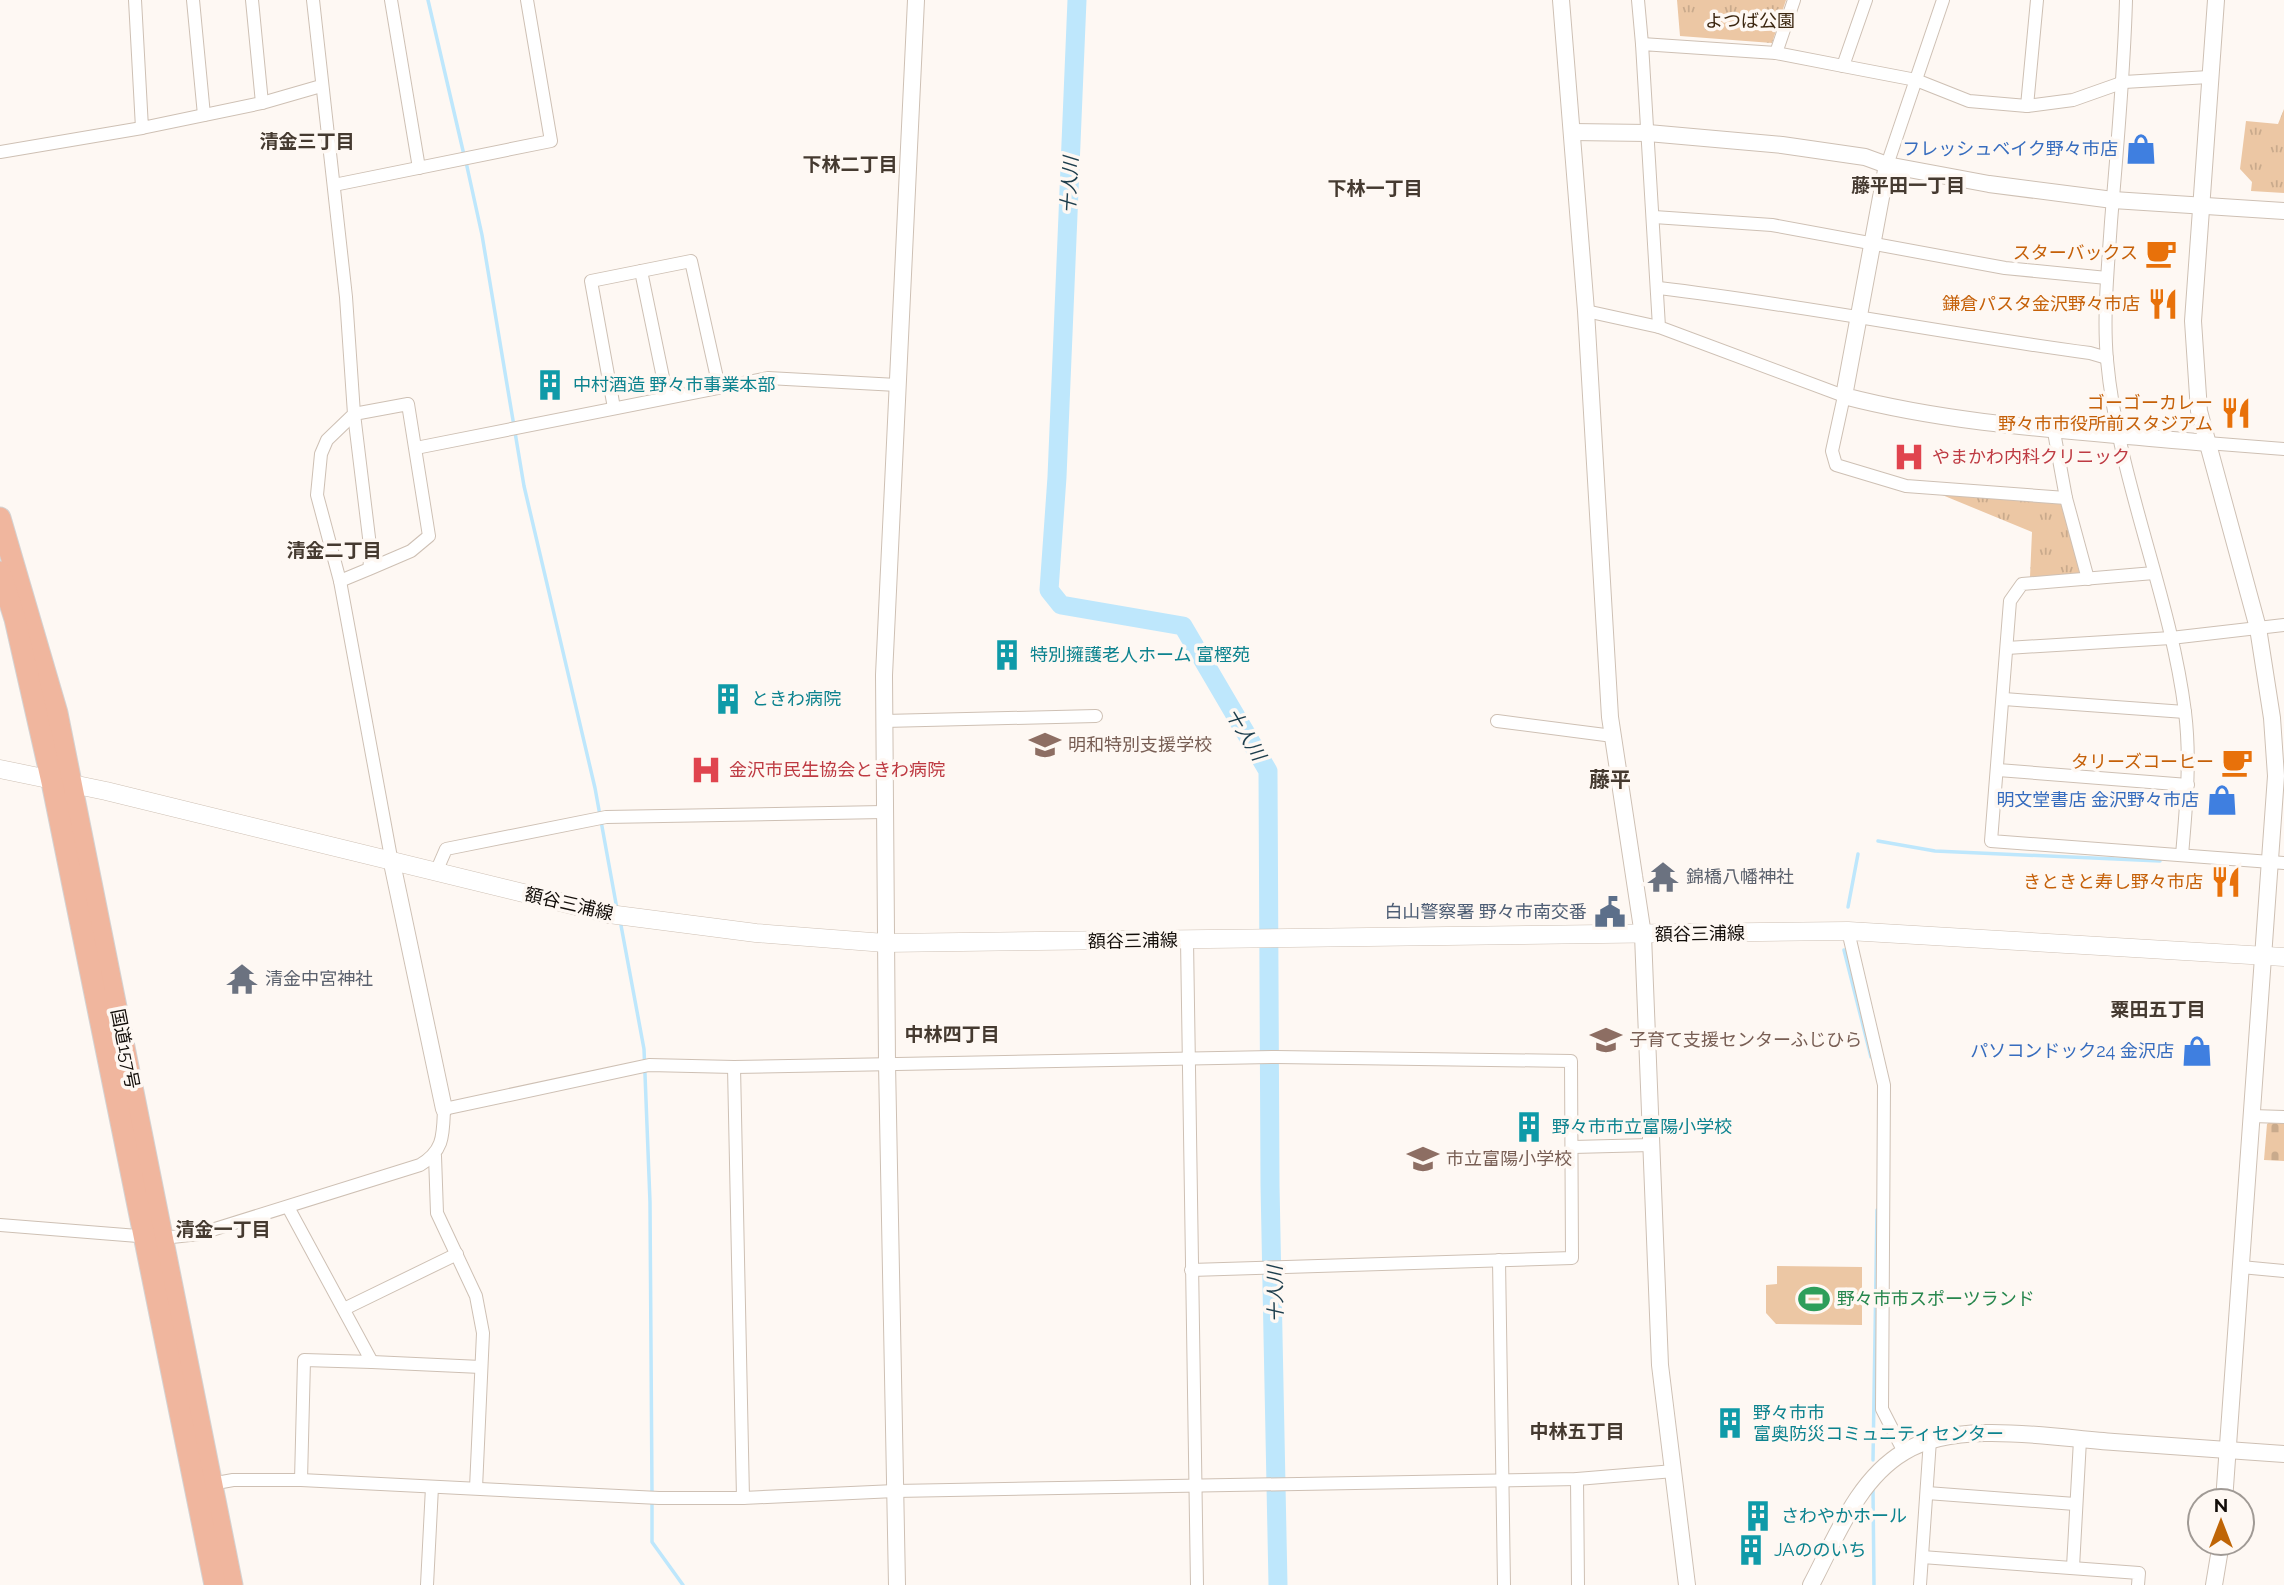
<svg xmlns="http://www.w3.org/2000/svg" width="2284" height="1585" viewBox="0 0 2284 1585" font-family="Raleway,'Noto Sans JP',sans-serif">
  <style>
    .grass { fill: url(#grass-tufts) }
    .cemetery { fill: url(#cemetery-stones) }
    .pitch { fill: #ecc7a4 }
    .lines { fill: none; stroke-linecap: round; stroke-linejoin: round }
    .stream { stroke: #bee7fc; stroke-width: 3.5 }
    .river { stroke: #bee7fc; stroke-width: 19 }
    .minor-casing { stroke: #cec0b4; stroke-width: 14 }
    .tertiary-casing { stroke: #cec0b4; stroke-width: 18 }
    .secondary-casing { stroke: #cec0b4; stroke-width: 19 }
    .trunk-casing { stroke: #d4d3d3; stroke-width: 23 }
    .minor { stroke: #fff; stroke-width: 12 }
    .tertiary { stroke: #fff; stroke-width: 16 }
    .secondary { stroke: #fff; stroke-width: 18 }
    .trunk { stroke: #f0b69e; stroke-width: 21 }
    .labels { text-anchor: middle; stroke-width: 7; stroke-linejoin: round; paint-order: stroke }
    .park-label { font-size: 18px; fill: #3b2610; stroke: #fef8f3 }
    .shop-label { font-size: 18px; fill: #366cbe; stroke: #fef8f3; text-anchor: end }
    .food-label { font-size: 18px; fill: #c56008; stroke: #fef8f3; text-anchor: end }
    .culture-label { font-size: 18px; fill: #0d838f; stroke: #fef8f3; text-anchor: start }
    .health-label { font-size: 18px; fill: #be3a42; stroke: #fef8f3; text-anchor: start }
    .education-label { font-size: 18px; fill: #785e54; stroke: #fef8f3; text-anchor: start }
    .worship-label { font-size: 18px; fill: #5b616d; stroke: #fef8f3; text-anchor: start }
    .street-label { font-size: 18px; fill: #120d09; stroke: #fef8f3 }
    .service-label { font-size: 18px; fill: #4e5e75; stroke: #fef8f3; text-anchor: end }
    .leisure-label { font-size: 18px; fill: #27864d; stroke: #fef8f3; text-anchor: start }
    .neighbourhood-label { font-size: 19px; font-weight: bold; fill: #453a30; stroke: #fef8f3 }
    .water-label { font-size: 19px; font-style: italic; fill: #1c3d4c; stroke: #fef8f3 }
    .quarter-label { font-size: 21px; font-weight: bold; fill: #453a30; stroke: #fef8f3 }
  </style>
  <defs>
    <pattern id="grass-tufts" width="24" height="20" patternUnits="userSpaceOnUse" patternTransform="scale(1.75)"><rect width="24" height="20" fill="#ecc7a4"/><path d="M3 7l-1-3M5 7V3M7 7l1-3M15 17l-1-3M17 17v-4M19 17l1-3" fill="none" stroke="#c9aa8c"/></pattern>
    <pattern id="cemetery-stones" width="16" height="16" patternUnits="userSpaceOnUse" patternTransform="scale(1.75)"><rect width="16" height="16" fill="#ecc7a4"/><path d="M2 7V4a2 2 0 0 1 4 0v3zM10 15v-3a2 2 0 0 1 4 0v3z" fill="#c9aa8c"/></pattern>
  </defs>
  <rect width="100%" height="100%" fill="#fef8f3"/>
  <g class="grass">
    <path d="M1677,0H1786L1772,43L1680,36Z"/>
    <path d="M2284,109V193L2251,191L2252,182L2240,169L2246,121L2278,124Z"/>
    <path d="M1935,492L2062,502L2081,574L2030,577L2032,532Z"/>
  </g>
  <path class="cemetery" d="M2273,1120H2284V1161L2264,1160L2267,1124Z"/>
  <path class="pitch" d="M1777,1266L1862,1267V1325L1776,1324L1766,1313V1285L1777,1284Z"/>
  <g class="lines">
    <g class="stream">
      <path d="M428,0L464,155"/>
      <path d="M466,162L482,235L524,486L595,788L617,909"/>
      <path d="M1878,841L1935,851L2160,861"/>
      <path d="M1848,907L1858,854"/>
      <path d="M620,920L644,1049L650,1202L652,1494"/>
      <path d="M1844,950L1871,1057"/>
      <path d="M1873,1460L1877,1210"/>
      <path d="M1873,1490L1874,1585"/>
      <path d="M652,1502V1542L683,1585"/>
    </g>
    <path class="river" d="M1077,0L1057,477L1049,590L1061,605L1183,626L1268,771L1270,1185L1278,1585"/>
    <defs>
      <g id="minor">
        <path d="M135,0L142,128L262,103L321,86"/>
        <path d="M193,0L204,115"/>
        <path d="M252,0L262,103"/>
        <path d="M313,0L346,297L354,414L327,440L321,454L317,495L340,581L392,863"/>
        <path d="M391,0L419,168"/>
        <path d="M1638,0L1642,44"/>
        <path d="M1866,0L1843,66L1776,53L1642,44L1659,327L1844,396L1832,451L1836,465L1906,486L2066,498"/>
        <path d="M2126,0C2124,75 2117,148 2111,222C2108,268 2103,315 2107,360C2118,481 2170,592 2185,712C2191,760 2186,808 2182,855"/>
        <path d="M1776,53L1794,0"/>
        <path d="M1843,66L1916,80L1969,101L2027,106L2073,100L2124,82L2209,77"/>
        <path d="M2027,106L2037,0"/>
        <path d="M0,152L142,128"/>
        <path d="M1887,165L1943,0"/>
        <path d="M334,185L551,141L527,0"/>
        <path d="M1654,217L1772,225L2005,268L2107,278"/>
        <path d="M641,271L667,397"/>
        <path d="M1659,288C1803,305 1946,334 2090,353L2107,358"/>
        <path d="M1586,311L1659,327"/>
        <path d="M614,408L591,281L691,261L719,387"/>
        <path d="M2054,432L2066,498L2088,579"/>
        <path d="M2207,443L2284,449"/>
        <path d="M416,448L768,378L897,385"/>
        <path d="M2154,573L2022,584L2010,601L1991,841L2284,863"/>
        <path d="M340,581L369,569L371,554L354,414L408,404L429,536L411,551L369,569"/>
        <path d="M2007,648L2171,638L2284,625"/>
        <path d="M2004,699L2185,712"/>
        <path d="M884,721L1096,716"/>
        <path d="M1497,721L1613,736"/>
        <path d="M1998,770L2188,785"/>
        <path d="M436,872L446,849L606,817L883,812"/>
        <path d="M1848,931L1884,1085L1882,1409L1904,1452"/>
        <path d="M1187,940L1197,1585"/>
        <path d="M734,1067L743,1498"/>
        <path d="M2252,1116L2284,1117"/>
        <path d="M1573,1147L1651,1145"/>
        <path d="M435,1156L437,1213L476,1296L483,1333L476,1488"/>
        <path d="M288,1207L372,1362L304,1360L301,1480"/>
        <path d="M0,1225L163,1238L199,1234L420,1165C444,1151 443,1135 444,1109L649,1065L734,1067L1276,1057L1571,1061L1572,1258L1191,1270"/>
        <path d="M1499,1260L1504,1585"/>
        <path d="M2241,1267L2284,1271"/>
        <path d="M344,1309L457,1254"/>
        <path d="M372,1362L481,1367"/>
        <path d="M1577,1479L1578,1585"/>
        <path d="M211,1484L233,1480H301L659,1498H743L895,1491L1577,1479L1674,1471"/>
        <path d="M1927,1493L2075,1504"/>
        <path d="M1922,1557L2139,1573L2138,1585"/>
        <path d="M2073,1567L2080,1440"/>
        <path d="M427,1585L432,1487"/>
        <path d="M1920,1585L1930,1440"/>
      </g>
      <g id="tertiary">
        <path d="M1561,0L1586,311L1610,717L1643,935L1660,1365L1687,1585"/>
        <path d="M2216,0L2193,321L2199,411L2258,628L2272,718L2276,776L2224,1501"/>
        <path d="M1572,132L1648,133L1782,145L1865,157L1887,165L1989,184L2113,200L2284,211"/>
        <path d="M1887,165L1844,396C1963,427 2085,431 2207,443"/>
        <path d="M392,863L444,1109"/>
        <path d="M897,1585L887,1063L884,675L916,0"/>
        <path d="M1811,1585C1836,1538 1857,1480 1904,1452C1957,1419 2054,1438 2114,1442C2171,1446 2227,1450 2284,1454"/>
        <path d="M2214,1585L2221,1543"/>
      </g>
      <path id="secondary" d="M0,769L106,791L609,914L756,933L885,943L1848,931L2284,957"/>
      <g id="trunk">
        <path d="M0,518L57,713L232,1585"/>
        <path d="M0,572L15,619L52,782L215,1585"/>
      </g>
    </defs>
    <use href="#minor" class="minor-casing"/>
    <use href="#tertiary" class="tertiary-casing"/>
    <use href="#secondary" class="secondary-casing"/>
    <use href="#trunk" class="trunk-casing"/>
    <use href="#minor" class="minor"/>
    <use href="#tertiary" class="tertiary"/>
    <use href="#secondary" class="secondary"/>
    <use href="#trunk" class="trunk"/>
  </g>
  <defs>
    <symbol id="shop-bare" viewBox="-9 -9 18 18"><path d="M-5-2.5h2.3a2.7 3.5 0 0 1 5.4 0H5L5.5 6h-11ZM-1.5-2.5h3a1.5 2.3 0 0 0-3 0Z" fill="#3f7fe0" stroke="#fef8f3" stroke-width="2.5" paint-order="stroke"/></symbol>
    <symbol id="cafe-bare" viewBox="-9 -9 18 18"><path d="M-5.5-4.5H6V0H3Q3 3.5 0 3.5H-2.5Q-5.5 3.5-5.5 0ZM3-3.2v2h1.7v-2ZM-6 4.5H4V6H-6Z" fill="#e8710a" stroke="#fef8f3" stroke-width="2.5" paint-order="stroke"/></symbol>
    <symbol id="restaurant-bare" viewBox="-9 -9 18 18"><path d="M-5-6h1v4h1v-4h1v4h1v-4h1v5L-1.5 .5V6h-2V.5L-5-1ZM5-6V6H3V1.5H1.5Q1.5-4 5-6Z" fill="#e8710a" stroke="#fef8f3" stroke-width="2.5" paint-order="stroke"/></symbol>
    <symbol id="building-bare" viewBox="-9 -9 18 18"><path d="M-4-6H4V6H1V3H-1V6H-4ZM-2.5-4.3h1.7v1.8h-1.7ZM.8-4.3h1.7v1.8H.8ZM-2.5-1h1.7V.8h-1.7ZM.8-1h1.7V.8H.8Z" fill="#0f9aa8" stroke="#fef8f3" stroke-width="2.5" paint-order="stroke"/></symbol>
    <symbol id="hospital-bare" viewBox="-9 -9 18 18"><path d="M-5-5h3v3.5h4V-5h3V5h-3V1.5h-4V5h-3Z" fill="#e0444e" stroke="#fef8f3" stroke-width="2.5" paint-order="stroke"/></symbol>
    <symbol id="school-bare" viewBox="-9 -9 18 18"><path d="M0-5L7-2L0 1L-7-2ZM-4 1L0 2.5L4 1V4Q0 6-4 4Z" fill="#8d6e63" stroke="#fef8f3" stroke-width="2.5" paint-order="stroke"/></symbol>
    <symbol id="temple-bare" viewBox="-9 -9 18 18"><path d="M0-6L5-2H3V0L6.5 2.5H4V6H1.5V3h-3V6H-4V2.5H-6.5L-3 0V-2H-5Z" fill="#6b7280" stroke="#fef8f3" stroke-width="2.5" paint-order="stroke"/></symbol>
    <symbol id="civic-bare" viewBox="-9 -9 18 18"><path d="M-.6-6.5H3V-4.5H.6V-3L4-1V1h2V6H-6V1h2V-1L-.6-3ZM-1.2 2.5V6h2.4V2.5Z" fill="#5c6f8a" stroke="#fef8f3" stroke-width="2.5" paint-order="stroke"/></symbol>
    <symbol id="stadium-bare" viewBox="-9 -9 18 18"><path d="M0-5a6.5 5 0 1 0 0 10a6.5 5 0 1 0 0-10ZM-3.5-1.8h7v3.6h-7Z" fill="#2e9e5b" stroke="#fef8f3" stroke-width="2.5" paint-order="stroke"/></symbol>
  </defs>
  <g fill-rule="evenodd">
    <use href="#shop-bare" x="2119" y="127" width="44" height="44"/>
    <use href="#cafe-bare" x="2139" y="231" width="44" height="44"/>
    <use href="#restaurant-bare" x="2141" y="282" width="44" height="44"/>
    <use href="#building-bare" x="528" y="363" width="44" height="44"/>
    <use href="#restaurant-bare" x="2214" y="391" width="44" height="44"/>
    <use href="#hospital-bare" x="1887" y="435" width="44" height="44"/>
    <use href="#building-bare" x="985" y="633" width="44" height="44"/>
    <use href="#building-bare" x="706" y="677" width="44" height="44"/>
    <use href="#school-bare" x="1023" y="723" width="44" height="44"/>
    <use href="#cafe-bare" x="2215" y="740" width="44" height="44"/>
    <use href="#hospital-bare" x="684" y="748" width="44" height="44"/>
    <use href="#shop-bare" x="2200" y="778" width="44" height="44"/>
    <use href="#temple-bare" x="1641" y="855" width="44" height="44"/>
    <use href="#restaurant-bare" x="2204" y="860" width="44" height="44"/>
    <use href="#civic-bare" x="1588" y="890" width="44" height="44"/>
    <use href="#temple-bare" x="220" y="957" width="44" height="44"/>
    <use href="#school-bare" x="1584" y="1018" width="44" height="44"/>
    <use href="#shop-bare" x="2175" y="1029" width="44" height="44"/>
    <use href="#building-bare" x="1507" y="1105" width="44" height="44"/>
    <use href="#school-bare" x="1401" y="1137" width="44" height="44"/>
    <use href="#stadium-bare" x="1792" y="1277" width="44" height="44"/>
    <use href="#building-bare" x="1708" y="1401" width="44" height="44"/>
    <use href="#building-bare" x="1736" y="1494" width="44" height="44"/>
    <use href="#building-bare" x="1729" y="1528" width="44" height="44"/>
  </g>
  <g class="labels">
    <g class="park-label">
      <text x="1750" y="27">よつば公園</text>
    </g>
    <g class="shop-label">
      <text x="2118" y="155">フレッシュベイク野々市店</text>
      <text x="2199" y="806">明文堂書店 金沢野々市店</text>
      <text x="2174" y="1057">パソコンドック24 金沢店</text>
    </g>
    <g class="food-label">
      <text x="2138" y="259">スターバックス</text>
      <text x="2140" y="310">鎌倉パスタ金沢野々市店</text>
      <text x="2213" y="409">ゴーゴーカレー<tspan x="2213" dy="21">野々市市役所前スタジアム</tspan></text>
      <text x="2214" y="768">タリーズコーヒー</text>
      <text x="2203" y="888">きときと寿し野々市店</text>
    </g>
    <g class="culture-label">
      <text x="573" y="391">中村酒造 野々市事業本部</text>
      <text x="1030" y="661">特別擁護老人ホーム 富樫苑</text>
      <text x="751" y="705">ときわ病院</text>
      <text x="1552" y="1133">野々市市立富陽小学校</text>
      <text x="1753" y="1419">野々市市<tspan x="1753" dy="21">富奥防災コミュニティセンター</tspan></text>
      <text x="1781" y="1522">さわやかホール</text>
      <text x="1774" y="1556">JAののいち</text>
    </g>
    <g class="health-label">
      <text x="1932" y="463">やまかわ内科クリニック</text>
      <text x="729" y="776">金沢市民生協会ときわ病院</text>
    </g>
    <g class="education-label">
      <text x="1068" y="751">明和特別支援学校</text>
      <text x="1629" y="1046">子育て支援センターふじひら</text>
      <text x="1446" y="1165">市立富陽小学校</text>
    </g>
    <g class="worship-label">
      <text x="1686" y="883">錦橋八幡神社</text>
      <text x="265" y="985">清金中宮神社</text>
    </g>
    <g class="street-label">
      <text transform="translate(569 904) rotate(13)" y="6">額谷三浦線</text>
      <text transform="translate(1700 934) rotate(-1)" y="6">額谷三浦線</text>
      <text transform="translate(1133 941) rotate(-1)" y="6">額谷三浦線</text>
      <text transform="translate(125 1049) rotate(79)" y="6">国道157号</text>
    </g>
    <g class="service-label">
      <text x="1587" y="918">白山警察署 野々市南交番</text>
    </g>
    <g class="leisure-label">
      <text x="1837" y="1305">野々市市スポーツランド</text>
    </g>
    <g class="neighbourhood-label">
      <text x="307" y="148">清金三丁目</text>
      <text x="850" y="171">下林二丁目</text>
      <text x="1908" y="192">藤平田一丁目</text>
      <text x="1375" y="195">下林一丁目</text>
      <text x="334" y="557">清金二丁目</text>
      <text x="2158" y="1016">粟田五丁目</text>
      <text x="952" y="1041">中林四丁目</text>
      <text x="223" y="1236">清金一丁目</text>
      <text x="1577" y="1438">中林五丁目</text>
    </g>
    <g class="water-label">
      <text transform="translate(1069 185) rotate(-87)" y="7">十人川</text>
      <text transform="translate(1246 734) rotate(59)" y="7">十人川</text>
      <text transform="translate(1275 1294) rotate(-91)" y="7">十人川</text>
    </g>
    <g class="quarter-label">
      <text x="1610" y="787">藤平</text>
    </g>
  </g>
  <g transform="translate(2221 1522)"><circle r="33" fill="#fef8f3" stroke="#a09a95" stroke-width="2"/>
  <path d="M0-5L12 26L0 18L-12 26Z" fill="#bf6506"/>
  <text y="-10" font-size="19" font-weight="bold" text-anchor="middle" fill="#120d09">N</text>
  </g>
</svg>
